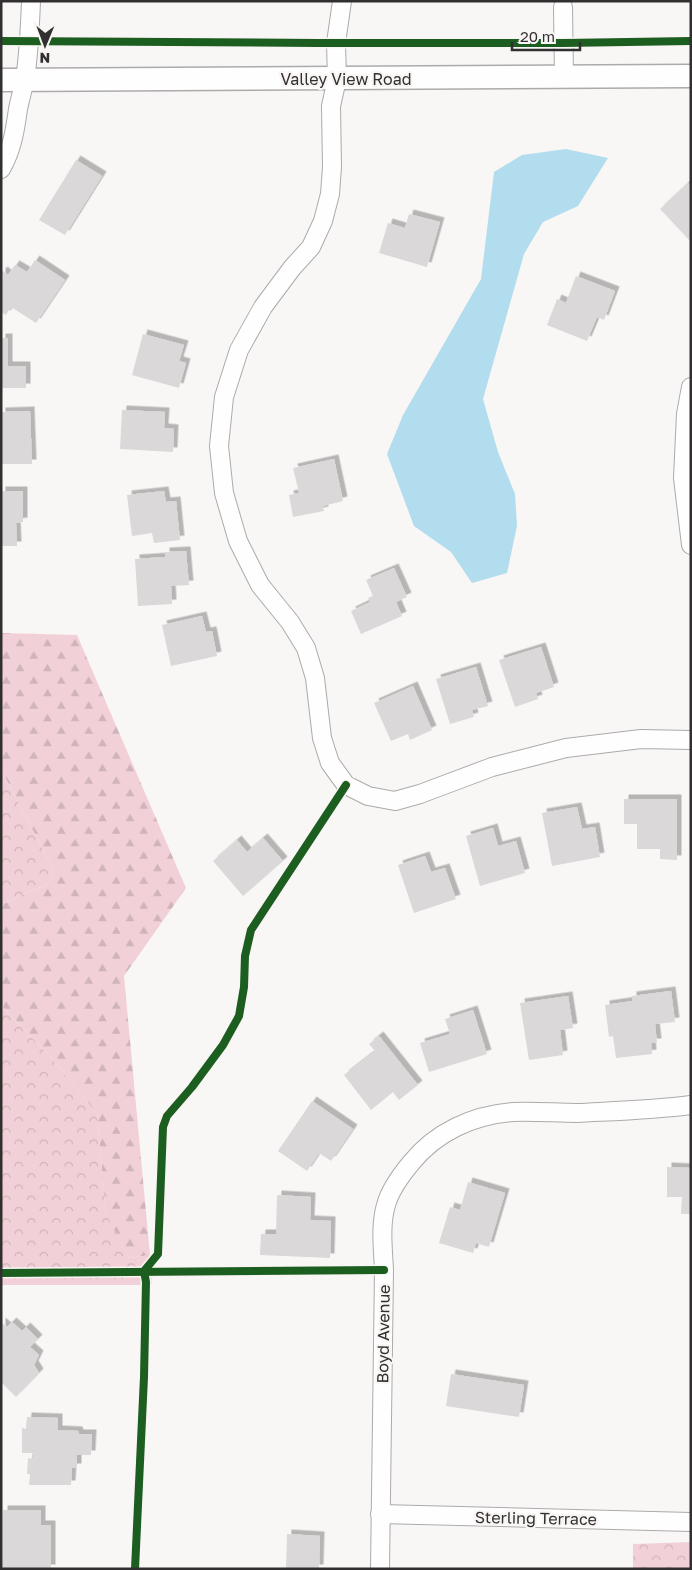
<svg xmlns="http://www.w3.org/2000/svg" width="692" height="1570" viewBox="0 0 692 1570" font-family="'Golos Text',sans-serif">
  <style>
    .forest { fill: url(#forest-firs) }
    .park { fill: url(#park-crowns) }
    .water { fill: #b2ddee }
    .building { fill: #dad8d8; filter: url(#shadow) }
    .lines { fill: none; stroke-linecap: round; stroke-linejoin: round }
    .minor-casing { stroke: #acaaaa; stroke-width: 20 }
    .tertiary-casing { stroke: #acaaaa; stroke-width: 25 }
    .minor { stroke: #fefefe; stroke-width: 18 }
    .tertiary { stroke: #fefefe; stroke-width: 22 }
    .cycleway-casing { stroke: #faf5f5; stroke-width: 11 }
    .cycleway { stroke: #1b5e20; stroke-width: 8 }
    .labels { text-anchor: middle; stroke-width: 4.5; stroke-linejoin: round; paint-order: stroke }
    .street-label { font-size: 16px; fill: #312f2f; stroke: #faf5f5 }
  </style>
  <defs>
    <pattern id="forest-firs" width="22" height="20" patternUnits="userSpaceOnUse" patternTransform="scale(1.25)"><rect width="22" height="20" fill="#f1d1d7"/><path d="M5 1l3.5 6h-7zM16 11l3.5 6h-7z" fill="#cfb4b9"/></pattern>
    <pattern id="park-crowns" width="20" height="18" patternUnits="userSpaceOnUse" patternTransform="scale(1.25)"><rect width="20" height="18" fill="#f1d1d7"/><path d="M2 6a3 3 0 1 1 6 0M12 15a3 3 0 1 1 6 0" fill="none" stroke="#cfb4b9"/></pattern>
    <filter id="shadow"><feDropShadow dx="4.5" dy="-4.5" stdDeviation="0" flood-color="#0004"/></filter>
  </defs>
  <rect width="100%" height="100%" fill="#f9f6f6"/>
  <path class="forest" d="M1,633L77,635L186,888L124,976L150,1255L129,1258L106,1215L97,1114L53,1060L1,1005V905L47,884L53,876L52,867L5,777L1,774Z"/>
  <g class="park">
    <path d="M1,774L5,777L52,867L53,876L47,884L1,905Z"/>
    <path d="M1,1005L53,1060L97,1114L106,1214L129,1258L150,1255L152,1285H1Z"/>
    <path d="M691,1542V1569H633V1544Z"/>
  </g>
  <path class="water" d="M566,149L608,158L578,206L543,222L524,254L483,399L498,452L515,494L517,526L507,573L472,583L451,552L414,526L387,454L403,415L481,279L494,172L522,155Z"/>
  <g class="building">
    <path d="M76,160L102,176L65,235L39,220Z"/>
    <path d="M688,183L691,186V242L660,209Z"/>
    <path d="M409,214L440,222L427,267L379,253L388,223L405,228Z"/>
    <path d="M35,260L65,280L36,323L11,307L6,315L1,312V273L3,271L8,275L15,265L27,272Z"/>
    <path d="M576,276L615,291L604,320L597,317L587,341L547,325L557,299L566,303Z"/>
    <path d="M143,334L184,345L179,361L186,363L179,388L132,375Z"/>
    <path d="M1,338H8V366H26V388H1Z"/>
    <path d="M122,410L165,412L164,428L174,429L173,452L120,449Z"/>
    <path d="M30,411L32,464H1V412Z"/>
    <path d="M334,459L343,501L323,506L324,511L293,517L289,495L299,493L293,468Z"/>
    <path d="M1,491H23V522L16,523L17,546H1Z"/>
    <path d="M164,491L166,502L176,501L180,540L154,543L152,533L132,536L127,495Z"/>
    <path d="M186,551L189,585L171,586L172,604L138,606L135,559L165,557V552Z"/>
    <path d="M394,568L407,597L396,602L402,616L361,634L351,611L370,602L368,598L373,596L366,580Z"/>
    <path d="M202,616L206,632L212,631L217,656L171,666L162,625Z"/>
    <path d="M541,647L554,687L536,693L538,699L515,707L499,660Z"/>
    <path d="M476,667L488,706L472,710L474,717L450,724L436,679Z"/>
    <path d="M413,686L432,730L410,740L408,734L391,741L374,703Z"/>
    <path d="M624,799H677V860L660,859V849H637V824H624Z"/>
    <path d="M577,807L582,829L595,827L600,857L552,866L542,813Z"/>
    <path d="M493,828L498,846L516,841L525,873L480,886L466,836Z"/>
    <path d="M263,838L283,861L243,896L213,861L237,840L247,852Z"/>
    <path d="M425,856L431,872L445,868L456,899L414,913L398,865Z"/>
    <path d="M671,991L675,1022L655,1024L657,1043H651L652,1054L616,1058L613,1036L609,1037L605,1005L632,1001V996Z"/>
    <path d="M568,996L573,1028L560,1030L563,1055L529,1060L520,1003Z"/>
    <path d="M473,1010L487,1054L429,1072L420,1043L450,1034L445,1019Z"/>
    <path d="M379,1036L418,1085L399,1100L393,1092L371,1110L344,1075L375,1051L369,1044Z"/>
    <path d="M312,1101L353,1129L331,1161L319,1153L307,1171L278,1151Z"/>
    <path d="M667,1167L691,1168V1214H681L682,1197H667Z"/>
    <path d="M468,1182L505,1193L489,1247L476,1243L473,1253L439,1243L450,1207L460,1210Z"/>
    <path d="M277,1195L311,1197L310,1220L331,1221L330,1258L260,1255L261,1234H276Z"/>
    <path d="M1,1322L7,1327L12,1322L22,1331L26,1327L38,1339L30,1347L39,1355L34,1365L39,1373L16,1397L1,1382Z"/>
    <path d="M451,1374L524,1385L519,1417L446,1406Z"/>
    <path d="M27,1417L58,1418V1430L78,1431L79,1434H92L91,1455H77V1468H72L71,1485H29L30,1474H27L28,1458L33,1459V1453H22V1428L26,1429Z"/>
    <path d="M3,1510H41V1525H51V1569H3Z"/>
    <path d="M287,1534L320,1536L319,1569H286Z"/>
  </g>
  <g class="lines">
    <defs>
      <g id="minor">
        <path d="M342,1L336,43L337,79L331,106L332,167L330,194L323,221L311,247L292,268L263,307L239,350L224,397L219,446L224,493L238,541L260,585L290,622L306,648L315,678L322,738L330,763L346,785L368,796L395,801L420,794L492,767L566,748L641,739L691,740"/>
        <path d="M563,7L564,77"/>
        <path d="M1,169C12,150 15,131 18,109C20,99 23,89 25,79C29,53 30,27 31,1"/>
        <path d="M691,387L686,414L683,478L691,545"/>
        <path d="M380,1514L691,1522"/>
        <path d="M380,1569L384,1270C383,1249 380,1225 386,1205C390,1190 401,1175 411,1163C436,1132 473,1115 513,1112C534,1111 556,1113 577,1113C615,1111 653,1110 691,1105"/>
      </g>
      <path id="tertiary" d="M1,80L691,76"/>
    </defs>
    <use href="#minor" class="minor-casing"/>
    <use href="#tertiary" class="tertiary-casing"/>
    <use href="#minor" class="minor"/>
    <use href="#tertiary" class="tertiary"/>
    <defs>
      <g id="cycleway">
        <path d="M1,41L318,43H564L691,41"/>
        <path d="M1,1273L384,1270"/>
        <path d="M135,1569L144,1377L146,1282L144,1271L158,1254L163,1127L167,1116L192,1087L223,1045L239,1016L244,987L245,956L251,930L346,785"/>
      </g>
    </defs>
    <use href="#cycleway" class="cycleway-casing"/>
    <use href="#cycleway" class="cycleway"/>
  </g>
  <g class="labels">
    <g class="street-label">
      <text x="346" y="85">Valley View Road</text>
      <text transform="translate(383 1334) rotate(-89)" y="6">Boyd Avenue</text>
      <text transform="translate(536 1518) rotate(1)" y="6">Sterling Terrace</text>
    </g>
  </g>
  <rect width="692" height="1570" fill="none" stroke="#312f2f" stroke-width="5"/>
  <g transform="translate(45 45) rotate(181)" stroke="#faf5f5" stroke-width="4" paint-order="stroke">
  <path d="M0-4L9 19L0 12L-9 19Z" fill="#312f2f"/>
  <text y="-8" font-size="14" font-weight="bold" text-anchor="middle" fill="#312f2f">N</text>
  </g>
  <path d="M512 42v8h68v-8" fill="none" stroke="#312f2f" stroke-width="2.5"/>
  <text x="520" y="42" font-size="15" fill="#312f2f" stroke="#faf5f5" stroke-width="4" paint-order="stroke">20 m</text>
</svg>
